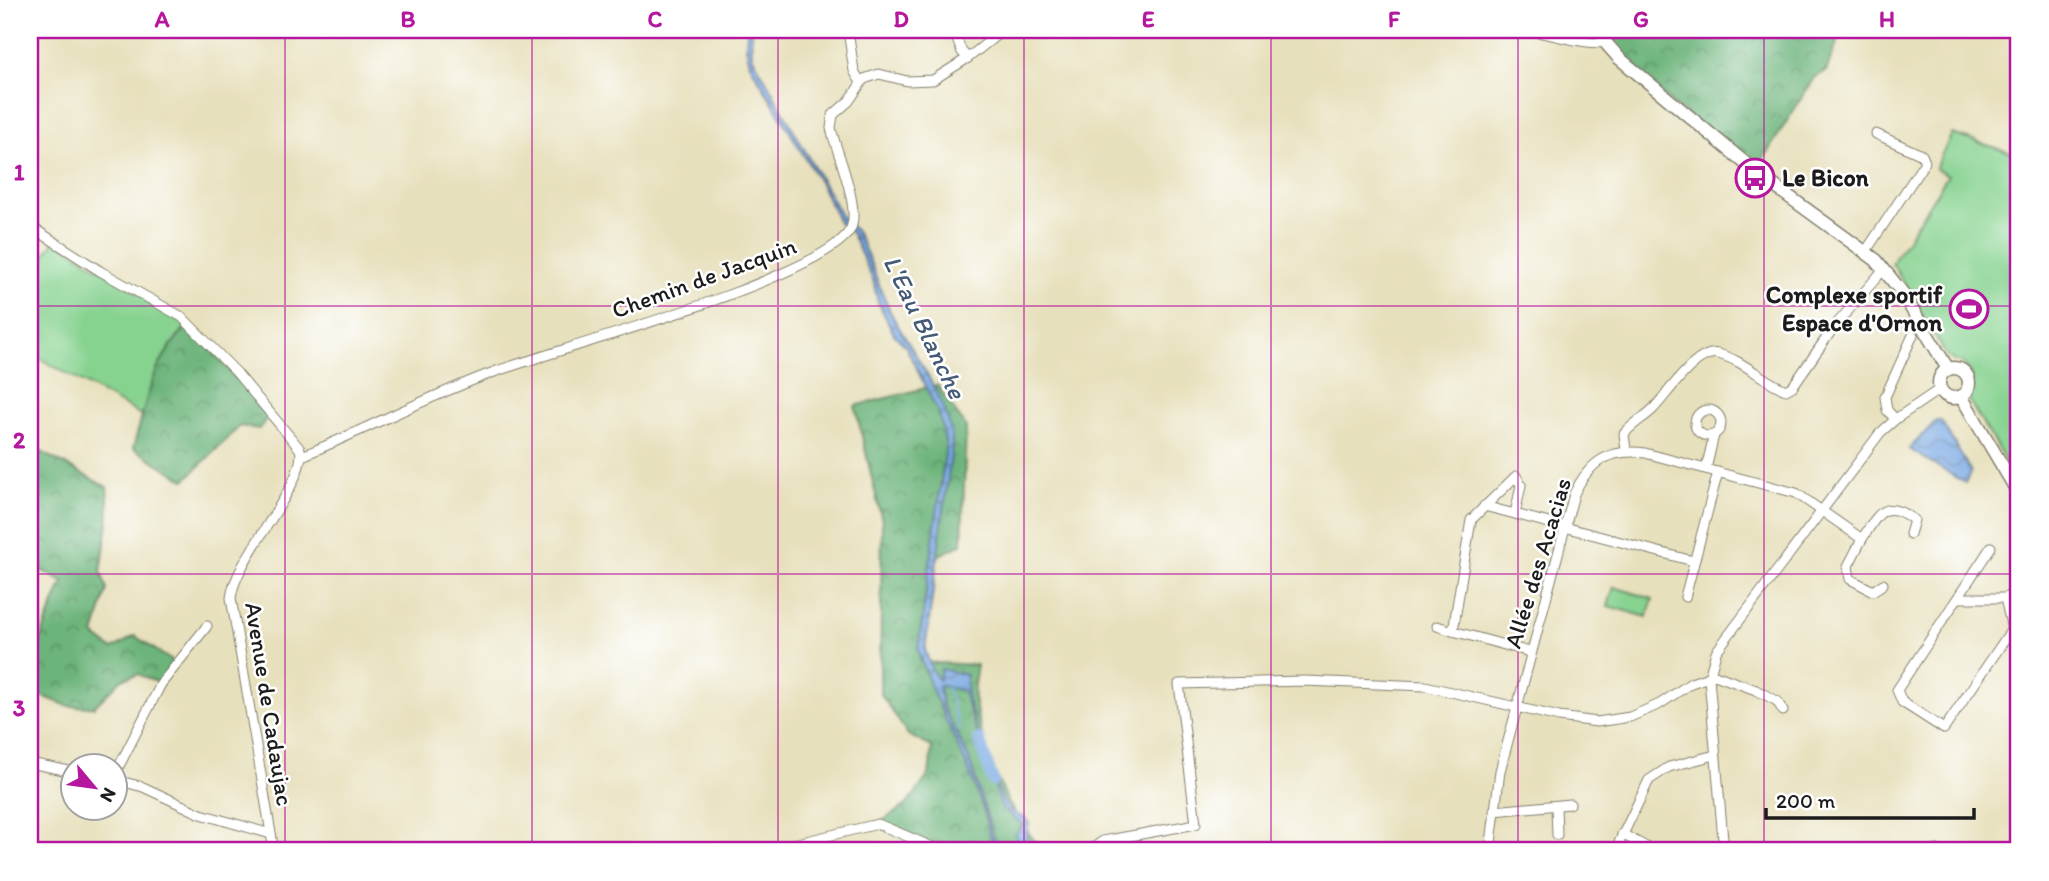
<svg xmlns="http://www.w3.org/2000/svg" width="2049" height="881" viewBox="0 0 2049 881" font-family="Itim,sans-serif">
  <style>
    .green { fill: #86d28f; stroke: #517756; stroke-width: 2 }
    .forest { fill: url(#forest-crowns); stroke: #44684b; stroke-width: 2 }
    .water { fill: url(#water-waves); stroke: #4a627f; stroke-width: 2 }
    .lines { fill: none; stroke-linecap: round; stroke-linejoin: round }
    .stream { stroke: #78a8e2; stroke-width: 2 }
    .river { stroke: #78a8e2; stroke-width: 12 }
    .minor-casing { stroke: #827e6c; stroke-width: 11 }
    .major-casing { stroke: #827e6c; stroke-width: 15 }
    .minor { stroke: #fff; stroke-width: 9 }
    .major { stroke: #fff; stroke-width: 12 }
    .grid { fill: none; stroke: #b5179e; stroke-width: 2; stroke-opacity: 0.55 }
    .labels { text-anchor: middle; stroke-width: 5; stroke-linejoin: round; paint-order: stroke }
    .poi-label { font-size: 24px; font-weight: bold; fill: #1c1c1c; stroke: #fff; text-anchor: start }
    .street-label { font-size: 24px; fill: #1c1c1c; stroke: #fff }
    .water-label { font-size: 26px; font-style: italic; fill: #455b75; stroke: #fff }
    .neatline { fill: none; stroke: #b5179e; stroke-width: 2.5 }
    .grid-label { font-size: 23px; text-anchor: middle; font-weight: bold; fill: #b5179e }
  </style>
  <defs>
    <pattern id="forest-crowns" width="20" height="18" patternUnits="userSpaceOnUse" patternTransform="scale(1.75)"><rect width="20" height="18" fill="#6cb47a"/><path d="M2 6a3 3 0 1 1 6 0M12 15a3 3 0 1 1 6 0" fill="none" stroke="#589263"/></pattern>
    <pattern id="water-waves" width="16" height="10" patternUnits="userSpaceOnUse" patternTransform="scale(1.75)"><rect width="16" height="10" fill="#78a8e2"/><path d="M0 5q4-4 8 0t8 0" fill="none" stroke="#6288b6"/></pattern>
  </defs>
  <rect width="100%" height="100%" fill="#fff"/>
  <filter id="ink" filterUnits="userSpaceOnUse"><feTurbulence type="fractalNoise" baseFrequency=".0143" numOctaves="2"/><feDisplacementMap in="SourceGraphic" scale="14" xChannelSelector="R" yChannelSelector="G"/><feConvolveMatrix kernelMatrix="1 2 1 2 8 2 1 2 1" color-interpolation-filters="sRGB"/></filter>
  <filter id="wash" filterUnits="userSpaceOnUse"><feTurbulence type="fractalNoise" baseFrequency=".00686" numOctaves="4" result="noise"/><feDisplacementMap in="SourceGraphic" scale="28" xChannelSelector="R" yChannelSelector="G"/><feGaussianBlur stdDeviation="1.57" result="paint"/><feColorMatrix in="noise" values="0 0 0 0 0 0 0 0 0 0 0 0 0 0 0 0 0 1.4 0 .05"/><feComposite in="paint" operator="in"/></filter>
  <g filter="url(#wash)">
    <rect width="100%" height="100%" fill="#e7e0bc"/>
    <g class="green">
      <path d="M1952,134L2019,155V484L1969,401L1972,375L1963,363L1954,361L1946,355L1892,263L1948,175L1935,168Z"/>
      <path d="M55,240L188,325C160,355 153,377 143,416L30,353V277Z"/>
      <path d="M1614,587L1653,599L1647,617L1608,606Z"/>
    </g>
    <g class="forest">
      <path d="M1599,30H1842L1826,71L1814,78L1755,172L1632,70Z"/>
      <path d="M188,325L270,413L259,429L240,426L185,480L133,448C148,398 150,365 188,325Z"/>
      <path d="M937,385L966,427L962,544L939,555L936,563L920,662L977,665C976,675 972,688 974,698C982,751 1006,812 1044,851H942L878,824L906,805L929,775L932,747L908,735L880,693L882,521L855,406Z"/>
      <path d="M30,446L107,487L109,515L101,572L107,589L94,635L112,649L135,636L172,661L161,684L138,674L122,679L94,707L68,706L34,693C29,656 50,615 63,582L30,564Z"/>
    </g>
    <g class="water">
      <path d="M747,30H751L752,55L843,219C848,225 855,228 858,235C872,262 880,292 894,319C913,353 955,410 952,448L925,650L932,670L939,680L941,669L966,675C962,695 994,788 1007,807C1013,815 1023,815 1029,822L1026,841L1017,851H1008V844L1017,840L1015,834L1024,825L1002,809L963,691L939,685L942,705L969,759L998,851H994L984,812L969,771L932,690L918,650L946,446L939,414L906,347L894,334L878,302L873,280L851,232L840,224L821,185L750,64L746,47Z"/>
      <path d="M1936,421H1941L1971,472L1965,483L1909,449Z"/>
    </g>
    <g class="lines">
      <path class="stream" d="M947,688L960,731"/>
      <path class="river" d="M979,739L993,781"/>
    </g>
  </g>
  <g filter="url(#ink)">
    <g class="lines">
      <defs>
        <g id="minor">
          <path d="M848,30L854,71L860,81"/>
          <path d="M953,30L962,52L968,58"/>
          <path d="M1528,30C1547,33 1589,46 1605,42"/>
          <path d="M1568,35L1590,30"/>
          <path d="M30,226L100,271L182,317L236,372L300,449C309,482 235,557 231,598L274,851"/>
          <path d="M1866,251L1925,162L1922,155L1876,134"/>
          <circle cx="1708" cy="423" r="13"/>
          <path d="M1895,419L1887,410L1885,397L1913,335"/>
          <path d="M1626,450L1624,434C1632,424 1644,418 1653,409C1668,394 1696,349 1718,354C1743,360 1763,381 1786,390L1793,386L1834,327L1884,269"/>
          <path d="M302,456C367,429 430,395 497,371C562,348 821,278 850,230C862,209 836,152 831,128L833,115L849,101L864,79L879,74L907,81L933,80L968,58L1003,30"/>
          <path d="M1706,469L1714,435"/>
          <path d="M1484,506L1515,514"/>
          <path d="M1862,539C1879,513 1884,498 1914,520L1910,534"/>
          <path d="M1991,547L1897,690L1902,702L1944,729L2012,629L2005,598L2019,590"/>
          <path d="M1685,597L1718,472"/>
          <path d="M1958,598H2005"/>
          <path d="M1437,626L1453,631"/>
          <path d="M1530,652L1453,631L1471,520L1516,476L1521,485L1515,514L1693,561"/>
          <path d="M30,763L74,772"/>
          <path d="M116,772L161,684L207,626"/>
          <path d="M116,780L143,787L201,814L271,834"/>
          <path d="M1556,806L1557,835"/>
          <path d="M1494,811L1570,804"/>
          <path d="M1622,834L1654,851"/>
          <path d="M764,851L878,824L942,851"/>
          <path d="M1089,851L1103,841L1196,824L1179,684L1305,681L1425,686L1559,717L1597,722L1630,717L1660,704L1691,683L1715,675L1756,690L1777,701L1783,711"/>
          <path d="M1490,851L1500,771L1574,494C1589,462 1609,448 1645,453L1796,493L1862,539L1848,566L1850,579L1873,591L1883,584"/>
          <path d="M1615,851L1649,780L1669,767L1715,755"/>
          <path d="M1724,851L1709,678L1716,652L1880,433L1897,418L1940,389"/>
          <path d="M1933,851L1937,850"/>
        </g>
        <g id="major">
          <path d="M1599,30L1605,42L1619,58L1762,177L1876,260L1901,291L1948,369"/>
          <circle cx="1954" cy="383" r="15"/>
          <path d="M1961,396L2019,494"/>
        </g>
      </defs>
      <use href="#minor" class="minor-casing"/>
      <use href="#major" class="major-casing"/>
      <use href="#minor" class="minor"/>
      <use href="#major" class="major"/>
    </g>
  </g>
  <path class="grid" d="M285,30V851M532,30V851M778,30V851M1024,30V851M1271,30V851M1518,30V851M1764,30V851M30,306H2019M30,574H2019"/>
  <defs>
    <symbol id="bus-ring" viewBox="-11 -11 22 22"><circle r="9.5" fill="#fff" stroke="#b5179e" stroke-width="1.5"/><path d="M-5-6H5V4H4V6H2V4H-2V6H-4V4H-5ZM-3.5-4V0h7V-4ZM-3.5 1.2v1.5H-2V1.2ZM2 1.2v1.5H3.5V1.2Z" fill="#b5179e"/></symbol>
    <symbol id="stadium-ring" viewBox="-11 -11 22 22"><circle r="9.5" fill="#fff" stroke="#b5179e" stroke-width="1.5"/><path d="M0-5a6.5 5 0 1 0 0 10a6.5 5 0 1 0 0-10ZM-3.5-1.8h7v3.6h-7Z" fill="#b5179e"/></symbol>
  </defs>
  <g fill-rule="evenodd">
    <use href="#bus-ring" x="1733" y="156" width="44" height="44"/>
    <use href="#stadium-ring" x="1947" y="287" width="44" height="44"/>
  </g>
  <g class="labels">
    <g class="poi-label">
      <text x="1782" y="186">Le Bicon</text>
      <text x="1942" y="303" text-anchor="end">Complexe sportif<tspan x="1942" dy="28">Espace d'Ornon</tspan></text>
    </g>
    <g class="street-label">
      <text transform="translate(704 278) rotate(-20)" y="8">Chemin de Jacquin</text>
      <text transform="translate(1538 563) rotate(-73)" y="8">Allée des Acacias</text>
      <text transform="translate(269 704) rotate(81)" y="8">Avenue de Cadaujac</text>
    </g>
    <g class="water-label">
      <text transform="translate(925 327) rotate(64)" y="9">L'Eau Blanche</text>
    </g>
  </g>
  <rect width="2049" height="881" fill="none" stroke="#fff" stroke-width="77"/>
  <g transform="translate(94 787) rotate(119)"><circle r="33" fill="#ffffff" stroke="#a4a4a4" stroke-width="2"/>
  <path d="M0-5L12 26L0 18L-12 26Z" fill="#b5179e"/>
  <text y="-10" font-size="19" font-weight="bold" text-anchor="middle" fill="#1c1c1c">N</text>
  </g>
  <path d="M1766 808v10h208v-10" fill="none" stroke="#1c1c1c" stroke-width="3.5"/>
  <text x="1776" y="808" font-size="21" fill="#1c1c1c" stroke="#ffffff" stroke-width="5" paint-order="stroke">200 m</text>
  <rect x="38" y="38" width="1972" height="804" class="neatline"/>
  <g class="grid-label">
    <text x="162" y="27">A</text>
    <text x="408" y="27">B</text>
    <text x="655" y="27">C</text>
    <text x="901" y="27">D</text>
    <text x="1148" y="27">E</text>
    <text x="1394" y="27">F</text>
    <text x="1641" y="27">G</text>
    <text x="1887" y="27">H</text>
    <text x="19" y="180">1</text>
    <text x="19" y="448">2</text>
    <text x="19" y="716">3</text>
  </g>
</svg>
